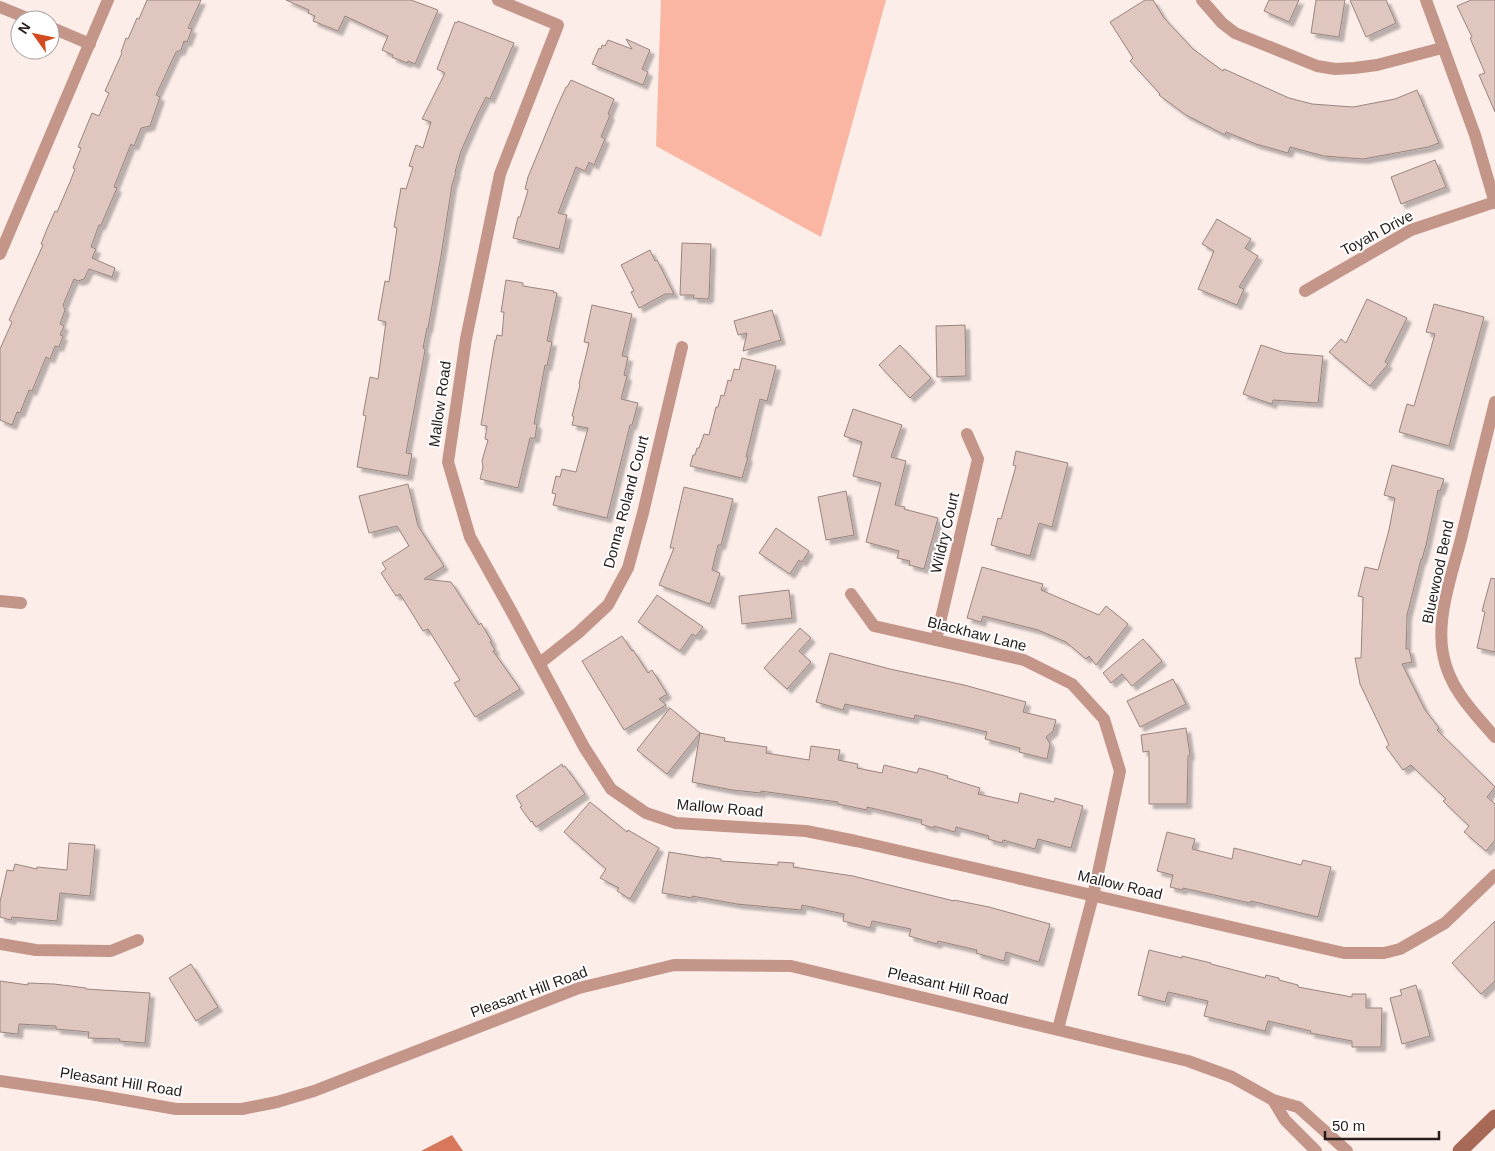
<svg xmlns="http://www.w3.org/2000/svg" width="1495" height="1151" viewBox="0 0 1495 1151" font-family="Helvetica,sans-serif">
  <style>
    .green { fill: #fbb6a3 }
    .water { fill: #d7775b }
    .building { fill: #dfc7c0; stroke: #9a847e; filter: url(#shadow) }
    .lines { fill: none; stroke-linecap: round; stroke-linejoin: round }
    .street { stroke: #c39689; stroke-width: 12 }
    .secondary { stroke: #a96957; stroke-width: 15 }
    .labels { text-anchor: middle; stroke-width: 4; stroke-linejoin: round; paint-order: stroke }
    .street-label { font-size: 15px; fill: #261d1b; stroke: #fff }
  </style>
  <defs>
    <filter id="shadow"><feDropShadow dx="4.5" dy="4.5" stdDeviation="1" flood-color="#0004"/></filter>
  </defs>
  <rect width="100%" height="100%" fill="#fcede9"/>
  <path class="green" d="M661,0H886L821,237L656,146Z"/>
  <path class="water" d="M452,1135L463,1151H421Z"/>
  <g class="building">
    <path d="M147,0H201L188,28L192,29L187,42L184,41L181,50L176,52L156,95L160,97L150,126L141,128L134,146L131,144L114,187L117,188L101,225H99L91,247L96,249L92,258L115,268L112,277L89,269L84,279L78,281L74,279L63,305L65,310L60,324L64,326L60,335L63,336L59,347L55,346L50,359L46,357L32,391L29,390L20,413L17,412L12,425L0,420V349L12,322L9,320L43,245L41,244L47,229L55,211L57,212L70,182L75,169L73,168L81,148L78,147L92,113L99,116L109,93L105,91L122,53L121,52L126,38L128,39L137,18L139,19Z"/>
    <path d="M286,0H411L438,10L415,64L408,61L407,63L392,57L393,55L382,50L388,36L345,16L338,31L313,21L315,16L308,13L309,10Z"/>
    <path d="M1145,0H1153L1164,18L1193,49L1223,71L1224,69L1289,98L1312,104L1353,107L1395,99L1417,90L1439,143L1428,147L1363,159L1324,156L1290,147L1288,153L1256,144L1226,132L1225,135L1186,115L1159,95L1160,94L1130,61L1133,58L1110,22Z"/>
    <path d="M1269,0H1299L1289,22L1264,11Z"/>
    <path d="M1316,0H1345L1339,37L1311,33Z"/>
    <path d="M1350,0H1386L1396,23L1366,37Z"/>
    <path d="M1471,0H1495V112L1479,75L1485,73L1470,38L1472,37L1457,6Z"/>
    <path d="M458,21L514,43L490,99L486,97L476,117L461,151L455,172H456L452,185L441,256L428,328H427L423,348L425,350L406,453L412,454L408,476L357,467L366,416L363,415L370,377L378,379L386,322L378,320L385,281L389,282L397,228L394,227L401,188L406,189L413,167L409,166L416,145L423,148L431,122L422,119L445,73L437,69L455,22L457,23Z"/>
    <path d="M626,39L650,50L642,69L648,72L643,85L592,64L599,48L601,49L602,45L605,46L608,40L632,49Z"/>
    <path d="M571,80L614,99L608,114L610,115L601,137L605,139L594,165L589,162L585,171L576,167L558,213L567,215L559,249L513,238L518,217H520L527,194L528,190L525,189L528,177L556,109L566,87H567Z"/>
    <path d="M1435,160L1446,187L1401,204L1391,177Z"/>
    <path d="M1217,219L1251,239L1245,248L1258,256L1239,287L1244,289L1237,305L1198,289L1214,251L1202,244Z"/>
    <path d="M682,243L711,244L709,297L707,299L693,298L694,295H680Z"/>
    <path d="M650,250L655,261L657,260L674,294H665L639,308L631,292L634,291L621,265Z"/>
    <path d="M506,280L523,283V286L554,291L553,292L557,293L547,341L552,342L547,366L545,365L534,424H537L535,438H530L518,488L480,479L483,467L482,461L488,440L485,439L487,426L481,425L495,340H496L497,335L502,336L504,312H501Z"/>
    <path d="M1367,299L1407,318L1385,362L1388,364L1370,386L1329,352L1341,339L1346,343Z"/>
    <path d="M1434,304L1484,317L1449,446L1399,432L1407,404L1414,406L1435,334L1426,332Z"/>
    <path d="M592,305L632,314L622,356L628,357L624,375L627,376L621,399L638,403L632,425H630L607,518L553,505L556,494L552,493L556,476L560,477L562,469L576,472L588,428L572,425L574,417L572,416L580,385L579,384L589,343L584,342Z"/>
    <path d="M772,310L781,340L743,351L747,333L738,335L734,321Z"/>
    <path d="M965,325L966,376L937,377L936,326Z"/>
    <path d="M900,345L931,378L910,398L879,365Z"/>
    <path d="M1261,345L1285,353L1323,356L1318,403L1273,400L1272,404L1243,394Z"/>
    <path d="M742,358L776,366L767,401L760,399L746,457H748L742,478L690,466L693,455H695L697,448H699L704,434L709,435L716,407H718L721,395L724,396L728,380L731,381L734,369L739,370Z"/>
    <path d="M853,409L902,425L891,457L906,461L895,505L905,507L904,509L938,518L924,569L909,565L910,561L897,558L899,551L866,542L881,483L853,476L862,442L844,436Z"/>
    <path d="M1016,451L1068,463L1052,527L1039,523L1030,556L991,545L998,518L1001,519L1016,466L1013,465Z"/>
    <path d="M1392,465L1444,479L1440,491L1438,490L1426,545L1422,559H1421L1407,615L1406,649H1409L1412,662L1402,664L1425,710L1439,728L1437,730L1495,787L1487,797L1495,804V840L1486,851L1464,832L1469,826L1443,801L1446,799L1411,765L1403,770L1386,747L1389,745L1360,684L1355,658H1361L1363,597L1358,596L1365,567L1378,570L1389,530L1395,498L1384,495Z"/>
    <path d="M408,484L418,526L444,566L424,579L451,582L479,625L481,623L492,642H490L495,650L493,651L520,689L475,717L454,683L460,680L428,629L423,631L400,594L396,596L381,573L386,569L382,563L409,546L397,526L369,533L359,496Z"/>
    <path d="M684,487L733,499L721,545H718L712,570L720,573L710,604L659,585L674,548H670Z"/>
    <path d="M846,491L854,535L826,540L818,497Z"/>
    <path d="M776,528L809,551L802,562L799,560L790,574L759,553Z"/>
    <path d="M982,567L1043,584L1041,590L1099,615L1106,606L1128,624L1096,665L1089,656L1086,659L1066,642L1038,630L983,616L981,622L967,618Z"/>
    <path d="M1491,578L1495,579V652L1477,648L1485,612L1482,611Z"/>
    <path d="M789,590L792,618L742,624L739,596Z"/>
    <path d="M657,595L703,627L696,636L692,634L680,651L638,622Z"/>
    <path d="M800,628L811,638L799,651L811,662L787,689L764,668Z"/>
    <path d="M622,636L632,651L633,650L648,673L652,670L667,694L659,699L666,705L624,730L582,661Z"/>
    <path d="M1143,639L1162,661L1132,686L1122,674L1111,683L1103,673Z"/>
    <path d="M830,653L890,669L964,685L1026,702L1023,712L1056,720L1053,731L1046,737L1050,744L1047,759L1019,752L1020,748L985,739L987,732L954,724L915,715L914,719L845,704L843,710L816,702Z"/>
    <path d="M1173,679L1186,704L1140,727L1127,701Z"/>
    <path d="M670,708L700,733L667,774L637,750Z"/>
    <path d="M1186,728L1190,755L1188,756L1187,804H1149V751L1143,752L1141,735Z"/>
    <path d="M700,733L725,738L724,741L767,747L766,753L809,760L811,746L840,750L838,760L858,764L857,768L882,773L884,765L917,773L919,768L948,776L947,778L980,788L978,794L1018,803L1020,793L1054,802L1055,798L1083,806L1071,848L1038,839L1035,849L1003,840L1002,843L988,839L989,836L956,827L955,832L934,826L933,828L921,824L922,820L867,807V810L838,804V802L761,791V793L732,790L692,782Z"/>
    <path d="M562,764L563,767L565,766L585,794L536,827L532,821L531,822L520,807L522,806L516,796Z"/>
    <path d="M590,802L627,832L628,830L659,848L630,899L617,891L619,888L600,878L606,869L564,832Z"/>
    <path d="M1167,832L1195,839L1192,849L1232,859L1234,848L1301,865L1303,860L1331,867L1318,917L1251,901L1250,903L1183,888L1182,890L1170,887L1173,875L1157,871Z"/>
    <path d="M69,843L95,845L90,896L60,893L57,921L12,917L11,920L0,917V902L7,870L13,871L15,864L37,869V867L67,870Z"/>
    <path d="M669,852L706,858V857L721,859V861L778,865V862L794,863L793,867L853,876L954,901V900L989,907L1050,924L1039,962L1006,952L1004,961L976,953L977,950L938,941L937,944L909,936L911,929L872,921L870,928L843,921L844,914L802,905L801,910L737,904L692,896V898L662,893Z"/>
    <path d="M1495,921V981L1481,994L1452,963Z"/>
    <path d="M1149,950L1182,958V956L1211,963V964L1265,978L1266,975L1279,978V980L1298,985V987L1352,997V994H1366V1008H1382L1381,1047H1352V1041L1310,1033L1311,1031L1268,1021L1265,1031L1204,1016L1208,1001L1168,992L1165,1002L1138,995Z"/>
    <path d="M191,964L218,1007L196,1021L169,978Z"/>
    <path d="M0,981L28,985V983L54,984L86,988V989L150,993L145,1043L119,1041L120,1039L88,1038L89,1032L56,1029V1026L19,1024L18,1034L0,1032Z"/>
    <path d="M1416,985L1430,1036L1402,1044L1390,998L1402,995L1400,990Z"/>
  </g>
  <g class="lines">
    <g class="street">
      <path d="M498,0L558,25L500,174L466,339L448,462L470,537L509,607L584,747L611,789L646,813L676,823L806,831L856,841L1344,953H1384L1400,949L1445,923L1495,875"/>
      <path d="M1202,0L1222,23L1235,33L1317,66L1335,69L1354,68L1377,65L1442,48"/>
      <path d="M1426,0L1475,135L1495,203"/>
      <path d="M0,7L32,20"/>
      <path d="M50,27L90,44"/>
      <path d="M0,254L108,0"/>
      <path d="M1305,291L1411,230L1495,202"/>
      <path d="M1495,402C1484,447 1472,493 1461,539C1452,574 1436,618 1443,654C1449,688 1473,712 1495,737"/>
      <path d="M851,594L874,626L1024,660L1072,684L1104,719L1120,771L1093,896L1058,1029"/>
      <path d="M0,601L21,603"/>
      <path d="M936,640L978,459L967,434"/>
      <path d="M540,663L578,633L608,605L628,568L643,513L682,347"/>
      <path d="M0,944L36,950L111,951L138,940"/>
      <path d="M0,1081L96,1095L176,1109H242L277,1102L314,1091L579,988L674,965L791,966L1188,1061L1232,1077L1273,1100L1298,1107L1347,1151"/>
      <path d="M1273,1100L1285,1120L1316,1151"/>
    </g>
    <path class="secondary" d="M1460,1151L1495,1117"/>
  </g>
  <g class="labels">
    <g class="street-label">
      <text transform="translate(1377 233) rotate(-28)" y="5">Toyah Drive</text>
      <text transform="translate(440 404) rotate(-82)" y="5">Mallow Road</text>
      <text transform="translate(626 502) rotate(-75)" y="5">Donna Roland Court</text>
      <text transform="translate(945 533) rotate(-77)" y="5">Wildry Court</text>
      <text transform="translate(1438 572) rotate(-78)" y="5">Bluewood Bend</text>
      <text transform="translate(977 634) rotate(14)" y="5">Blackhaw Lane</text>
      <text transform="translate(720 808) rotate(5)" y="5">Mallow Road</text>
      <text transform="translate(1120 885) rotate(13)" y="5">Mallow Road</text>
      <text transform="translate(948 986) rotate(13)" y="5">Pleasant Hill Road</text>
      <text transform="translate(529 992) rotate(-20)" y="5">Pleasant Hill Road</text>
      <text transform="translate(121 1082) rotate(9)" y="5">Pleasant Hill Road</text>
    </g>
  </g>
  <g transform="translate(35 35) rotate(303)"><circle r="24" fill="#ffffff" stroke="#a8a5a4"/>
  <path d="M0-4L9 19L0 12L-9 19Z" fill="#d34b21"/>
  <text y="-8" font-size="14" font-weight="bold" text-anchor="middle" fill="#261d1b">N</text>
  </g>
  <path d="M1325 1131v8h114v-8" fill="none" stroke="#261d1b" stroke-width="2.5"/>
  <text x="1332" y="1131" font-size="15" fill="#261d1b" stroke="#ffffff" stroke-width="4" paint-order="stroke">50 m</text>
</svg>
